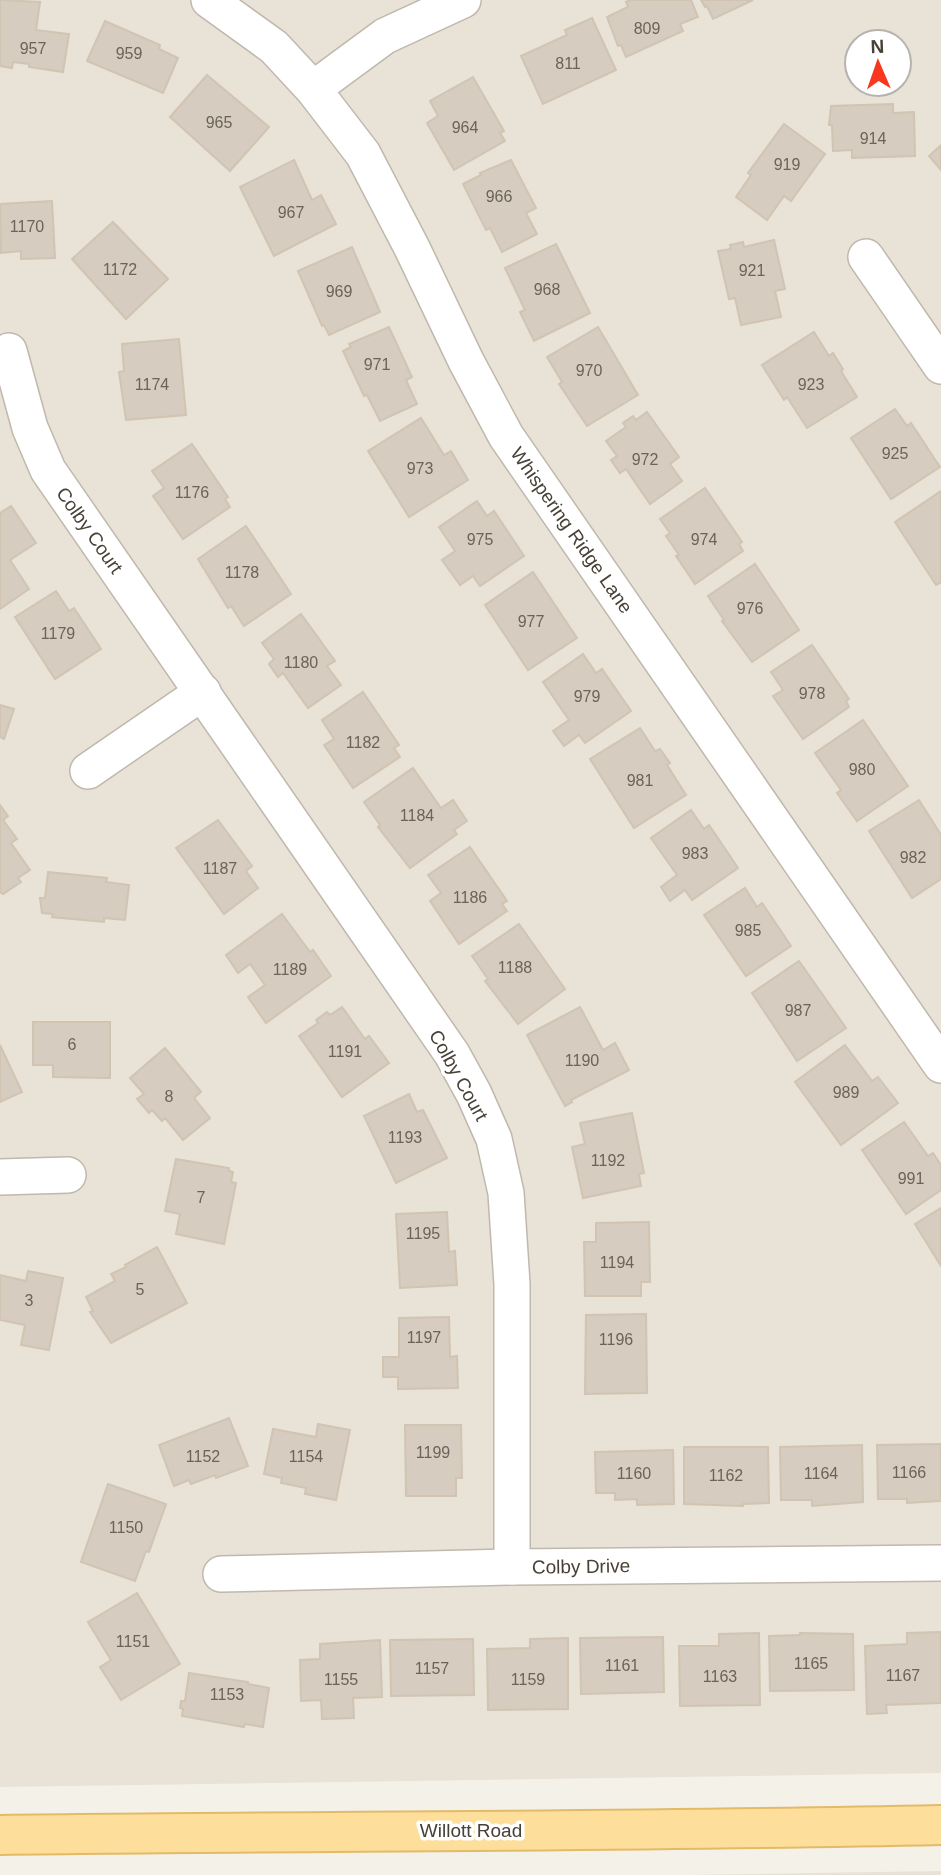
<svg xmlns="http://www.w3.org/2000/svg" width="941" height="1875" viewBox="0 0 941 1875" font-family="Arial,sans-serif">
  <style>
    .residential { fill: #e8e2d7; fill-rule: evenodd }
    .building { fill: #d6ccbf; stroke: #d1c4b2; stroke-width: 2 }
    .lines { fill: none; stroke-linecap: round; stroke-linejoin: round }
    .minor-casing { stroke: #c0b8ac; stroke-width: 38 }
    .major-casing { stroke: #e2bb69; stroke-width: 42 }
    .minor { stroke: #fff; stroke-width: 35 }
    .major { stroke: #fdde9a; stroke-width: 38 }
    .labels { text-anchor: middle; stroke-width: 7; stroke-linejoin: round; paint-order: stroke }
    .number-label { font-size: 16px; fill: #6c6459 }
    .street-label { font-size: 19px; fill: #484137; stroke: #fff }
  </style>
  <rect width="100%" height="100%" fill="#f4f1e9"/>
  <g class="residential">
    <path d="M0,0H941V1773L0,1787ZM857,42H899V84H857Z"/>
    <path d="M941,1871V1875H688Z"/>
  </g>
  <g class="building">
    <path d="M0,0L40,2L36,30L69,34L63,72L29,67V64L13,62L12,68L0,66Z"/>
    <path d="M630,0H691L698,17L680,24L683,31L626,57L621,45L618,46L607,17L628,7L626,2Z"/>
    <path d="M701,0H753L713,19L707,6L705,7Z"/>
    <path d="M592,18L616,70L543,104L521,56L567,35L565,30Z"/>
    <path d="M105,21L160,45L159,49L178,58L163,93L87,61Z"/>
    <path d="M207,75L269,127L230,171L170,117Z"/>
    <path d="M473,77L504,131L500,133L505,141L454,170L427,123L438,116L430,101Z"/>
    <path d="M893,104V113L914,112L915,156L852,158V150L833,151L832,125H829L831,106Z"/>
    <path d="M784,124L825,154L791,201L784,196L767,220L736,197L751,175L748,173Z"/>
    <path d="M941,145V170L929,156Z"/>
    <path d="M294,160L312,200L321,195L336,224L274,256L240,187Z"/>
    <path d="M511,160L536,208L526,213L537,234L502,252L490,228L486,230L463,184L481,175L480,173Z"/>
    <path d="M52,201L55,258L21,259V251L1,253L0,204Z"/>
    <path d="M113,222L168,279L126,319L72,259Z"/>
    <path d="M774,240L785,289L775,291L781,317L741,325L735,298L729,299L718,251L731,249L730,245L743,242L744,247Z"/>
    <path d="M556,244L590,313L534,341L520,312L525,310L505,268Z"/>
    <path d="M352,247L380,312L329,335L324,325L322,326L298,271Z"/>
    <path d="M389,327L412,377L406,380L417,404L380,421L367,395L364,396L343,351L351,347L349,344Z"/>
    <path d="M598,327L638,395L587,426L559,384L562,382L547,357Z"/>
    <path d="M814,332L829,356L833,353L843,369L841,371L857,397L807,428L787,397L784,400L762,365Z"/>
    <path d="M179,339L186,415L126,420L119,372L124,371L122,344Z"/>
    <path d="M895,409L907,426L911,423L940,467L891,499L851,438Z"/>
    <path d="M647,412L679,457L670,464L682,481L650,504L626,469L620,473L611,460L617,456L606,441L626,427L623,423L633,416L636,420Z"/>
    <path d="M421,418L444,455L451,451L468,480L409,517L368,451Z"/>
    <path d="M192,444L228,497L225,499L230,507L183,539L153,496L164,488L152,471Z"/>
    <path d="M705,488L742,542L739,544L743,551L695,584L676,556L679,555L666,536L670,533L660,519Z"/>
    <path d="M941,491V582L936,585L895,522Z"/>
    <path d="M477,501L487,516L494,511L524,556L480,586L473,576L460,585L442,560L455,551L439,527Z"/>
    <path d="M11,506L36,543L10,560L29,589L0,609V513Z"/>
    <path d="M246,526L291,594L244,626L231,606L228,608L198,559Z"/>
    <path d="M755,564L799,630L752,662L722,621L724,620L708,596Z"/>
    <path d="M533,572L577,638L528,670L485,605Z"/>
    <path d="M56,591L69,611L74,608L101,649L55,679L15,617Z"/>
    <path d="M301,614L335,661L327,666L341,685L308,708L283,673L278,677L269,664L274,659L262,643Z"/>
    <path d="M812,645L849,699L846,701L849,707L803,739L773,696L783,690L771,672Z"/>
    <path d="M583,654L596,673L602,669L631,711L585,743L579,735L564,746L553,731L569,720L543,682Z"/>
    <path d="M363,692L399,745L394,748L400,757L353,788L324,745L334,739L322,720Z"/>
    <path d="M0,705L14,709L4,739L0,737Z"/>
    <path d="M863,720L908,786L857,821L837,793L841,790L815,753Z"/>
    <path d="M640,728L655,751L660,749L670,763L667,765L686,795L634,828L590,759Z"/>
    <path d="M413,768L441,808L453,800L467,821L454,830L457,834L410,868L378,827L380,825L364,802Z"/>
    <path d="M919,800L941,835V879L912,898L869,831Z"/>
    <path d="M0,805L8,816L3,820L17,839L11,843L30,870L18,878L21,882L3,894L0,892Z"/>
    <path d="M691,810L704,829L709,825L738,868L692,900L685,890L670,901L661,887L677,875L651,838Z"/>
    <path d="M218,820L252,866L246,871L258,888L224,914L176,848Z"/>
    <path d="M470,847L507,901L502,904L507,911L459,944L430,901L441,893L428,875Z"/>
    <path d="M48,872L107,878L106,882L129,885L125,920L104,918V922L52,917L53,914L42,913L40,898H45Z"/>
    <path d="M745,888L757,907L762,903L791,946L746,976L704,915Z"/>
    <path d="M282,914L310,952L313,950L331,976L266,1023L248,997L265,985L250,964L238,973L226,955Z"/>
    <path d="M519,924L565,989L518,1024L485,981L488,979L472,956Z"/>
    <path d="M799,961L846,1028L797,1061L752,993Z"/>
    <path d="M342,1007L365,1039L369,1036L389,1063L342,1097L299,1036L318,1023L316,1020L327,1012L330,1015Z"/>
    <path d="M580,1007L603,1050L615,1043L629,1070L571,1100L572,1102L565,1106L527,1035Z"/>
    <path d="M33,1022H110V1078L53,1077V1065H33Z"/>
    <path d="M0,1045L22,1092L0,1102Z"/>
    <path d="M845,1045L872,1081L878,1077L898,1103L841,1145L795,1082Z"/>
    <path d="M165,1048L201,1092L194,1098L210,1118L183,1140L165,1118L162,1121L152,1110L149,1113L137,1099L144,1094L130,1078Z"/>
    <path d="M409,1094L417,1112L423,1110L447,1158L396,1183L364,1116Z"/>
    <path d="M632,1113L644,1173L639,1174L641,1186L583,1198L572,1147L585,1144L580,1123Z"/>
    <path d="M904,1122L928,1156L933,1153L941,1165V1190L906,1214L862,1150Z"/>
    <path d="M176,1159L229,1168V1171L233,1172L231,1182L236,1183L224,1244L176,1234L180,1214L165,1211Z"/>
    <path d="M941,1208V1266L915,1224Z"/>
    <path d="M447,1212L449,1252L455,1251L457,1285L400,1288L396,1214Z"/>
    <path d="M649,1222L650,1282H641V1296H585L584,1242H596V1223Z"/>
    <path d="M157,1247L187,1303L111,1343L90,1312L93,1311L86,1297L115,1281L111,1274L126,1267L125,1265Z"/>
    <path d="M28,1271L63,1278L49,1350L21,1345L25,1325L0,1320V1275L26,1281Z"/>
    <path d="M646,1314L647,1393L585,1394L586,1315Z"/>
    <path d="M449,1317L450,1357L457,1356L458,1388L398,1389V1377H383V1357H399V1318Z"/>
    <path d="M229,1418L248,1466L216,1478L215,1475L191,1484L189,1480L174,1486L159,1445Z"/>
    <path d="M318,1424L350,1430L336,1500L305,1494L306,1488L281,1483L282,1478L264,1474L273,1429L316,1437Z"/>
    <path d="M405,1425H461L462,1478H456V1496H406Z"/>
    <path d="M941,1444V1501L907,1503V1499H878L877,1445Z"/>
    <path d="M862,1445L863,1502L812,1506V1500H781L780,1447Z"/>
    <path d="M684,1447H768L769,1503L743,1504V1506L684,1504Z"/>
    <path d="M673,1450L674,1504L637,1505V1499L615,1500V1493H596L595,1452Z"/>
    <path d="M108,1484L166,1504L149,1552L146,1551L135,1581L81,1562Z"/>
    <path d="M137,1593L180,1664L121,1700L100,1667L111,1660L88,1622Z"/>
    <path d="M941,1632V1703L886,1705L887,1713L867,1714L865,1646L907,1644V1633Z"/>
    <path d="M759,1633L760,1705L680,1706L679,1646H719V1634Z"/>
    <path d="M800,1633L853,1634L854,1690L770,1691L769,1636L800,1635Z"/>
    <path d="M663,1637L664,1692L581,1694L580,1638Z"/>
    <path d="M568,1638V1709L488,1710L487,1649L530,1648V1639Z"/>
    <path d="M473,1639L474,1695L391,1696L390,1640Z"/>
    <path d="M380,1640L382,1697L353,1698L354,1718L322,1719L321,1700L301,1701L300,1660L320,1659V1644Z"/>
    <path d="M189,1673L248,1682V1684L269,1688L263,1727L245,1724L244,1727L182,1716L183,1709L180,1708L181,1701H185Z"/>
  </g>
  <g class="lines">
    <defs>
      <g id="minor">
        <path d="M209,0L274,47L313,89L363,154L412,248L466,361L506,436L941,1065"/>
        <path d="M313,89L385,36L463,0"/>
        <path d="M866,257L941,366"/>
        <path d="M9,351L30,428L48,470L452,1054L474,1094L494,1139L506,1193L512,1284V1567"/>
        <path d="M88,771L203,692"/>
        <path d="M0,1177L68,1175"/>
        <path d="M221,1574L512,1567L941,1563"/>
      </g>
      <path id="major" d="M0,1835C314,1831 627,1832 941,1825"/>
    </defs>
    <use href="#minor" class="minor-casing"/>
    <use href="#major" class="major-casing"/>
    <use href="#minor" class="minor"/>
    <use href="#major" class="major"/>
  </g>
  <g class="labels">
    <g class="number-label">
      <text x="647" y="34">809</text>
      <text x="33" y="54">957</text>
      <text x="129" y="59">959</text>
      <text x="568" y="69">811</text>
      <text x="219" y="128">965</text>
      <text x="465" y="133">964</text>
      <text x="873" y="144">914</text>
      <text x="787" y="170">919</text>
      <text x="499" y="202">966</text>
      <text x="291" y="218">967</text>
      <text x="27" y="232">1170</text>
      <text x="120" y="275">1172</text>
      <text x="752" y="276">921</text>
      <text x="547" y="295">968</text>
      <text x="339" y="297">969</text>
      <text x="377" y="370">971</text>
      <text x="589" y="376">970</text>
      <text x="152" y="390">1174</text>
      <text x="811" y="390">923</text>
      <text x="895" y="459">925</text>
      <text x="645" y="465">972</text>
      <text x="420" y="474">973</text>
      <text x="192" y="498">1176</text>
      <text x="480" y="545">975</text>
      <text x="704" y="545">974</text>
      <text x="242" y="578">1178</text>
      <text x="750" y="614">976</text>
      <text x="531" y="627">977</text>
      <text x="58" y="639">1179</text>
      <text x="301" y="668">1180</text>
      <text x="812" y="699">978</text>
      <text x="587" y="702">979</text>
      <text x="363" y="748">1182</text>
      <text x="862" y="775">980</text>
      <text x="640" y="786">981</text>
      <text x="417" y="821">1184</text>
      <text x="695" y="859">983</text>
      <text x="913" y="863">982</text>
      <text x="220" y="874">1187</text>
      <text x="470" y="903">1186</text>
      <text x="748" y="936">985</text>
      <text x="515" y="973">1188</text>
      <text x="290" y="975">1189</text>
      <text x="798" y="1016">987</text>
      <text x="72" y="1050">6</text>
      <text x="345" y="1057">1191</text>
      <text x="582" y="1066">1190</text>
      <text x="846" y="1098">989</text>
      <text x="169" y="1102">8</text>
      <text x="405" y="1143">1193</text>
      <text x="608" y="1166">1192</text>
      <text x="911" y="1184">991</text>
      <text x="201" y="1203">7</text>
      <text x="423" y="1239">1195</text>
      <text x="617" y="1268">1194</text>
      <text x="140" y="1295">5</text>
      <text x="29" y="1306">3</text>
      <text x="424" y="1343">1197</text>
      <text x="616" y="1345">1196</text>
      <text x="433" y="1458">1199</text>
      <text x="203" y="1462">1152</text>
      <text x="306" y="1462">1154</text>
      <text x="909" y="1478">1166</text>
      <text x="634" y="1479">1160</text>
      <text x="821" y="1479">1164</text>
      <text x="726" y="1481">1162</text>
      <text x="126" y="1533">1150</text>
      <text x="133" y="1647">1151</text>
      <text x="811" y="1669">1165</text>
      <text x="622" y="1671">1161</text>
      <text x="432" y="1674">1157</text>
      <text x="903" y="1681">1167</text>
      <text x="720" y="1682">1163</text>
      <text x="341" y="1685">1155</text>
      <text x="528" y="1685">1159</text>
      <text x="227" y="1700">1153</text>
    </g>
    <g class="street-label">
      <text transform="translate(90 530) rotate(55)" y="7">Colby Court</text>
      <text transform="translate(572 530) rotate(55)" y="7">Whispering Ridge Lane</text>
      <text transform="translate(459 1075) rotate(61)" y="7">Colby Court</text>
      <text transform="translate(581 1566) rotate(-1)" y="7">Colby Drive</text>
      <text x="471" y="1837">Willott Road</text>
    </g>
  </g>
  <g transform="translate(878 63) rotate(358)"><circle r="33" fill="#ffffff" stroke="#b6b3af" stroke-width="2"/>
  <path d="M0-5L12 26L0 18L-12 26Z" fill="#f7381e"/>
  <text y="-10" font-size="19" font-weight="bold" text-anchor="middle" fill="#484137">N</text>
  </g>
</svg>
